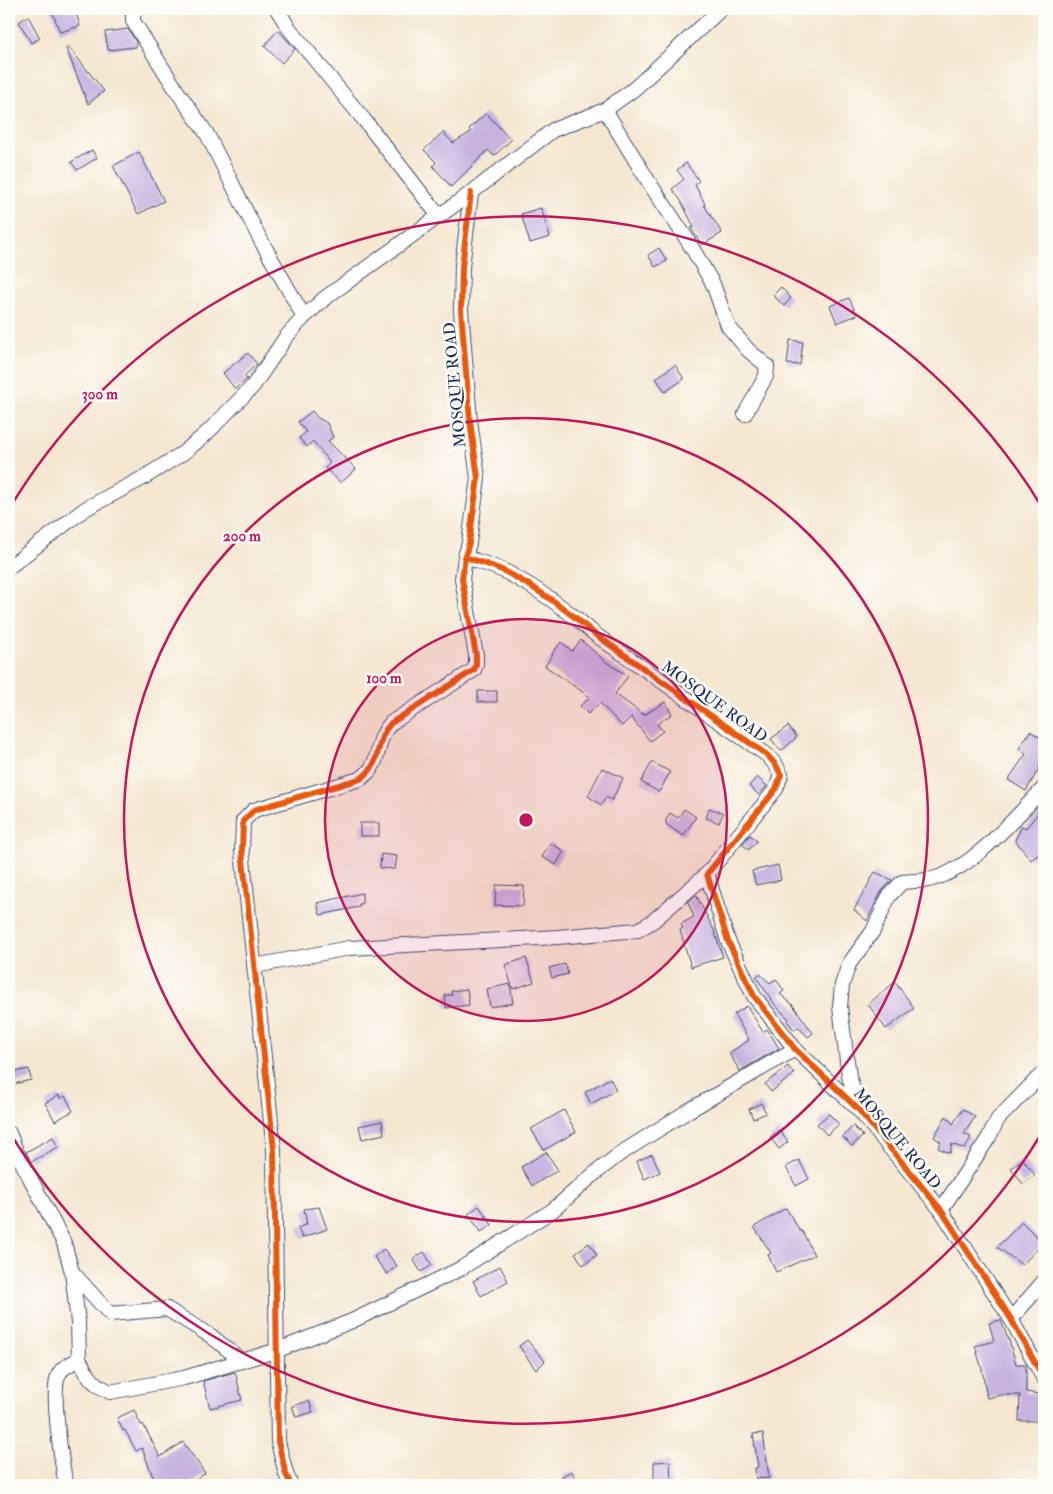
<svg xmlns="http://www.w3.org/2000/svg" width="1053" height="1494" viewBox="0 0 1053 1494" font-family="'IM FELL Double Pica',serif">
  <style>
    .building { fill: #c7b2e0 }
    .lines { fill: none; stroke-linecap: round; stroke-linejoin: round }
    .minor-casing { stroke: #3c4b6f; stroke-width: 16 }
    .minor { stroke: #fff; stroke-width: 14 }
    .cycleway-casing { stroke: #fdfcf7; stroke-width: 9 }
    .cycleway { stroke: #e8590c; stroke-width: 6 }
    .ring { fill: none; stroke: #c2185b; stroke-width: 2.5 }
    .labels { text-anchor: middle; stroke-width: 5; stroke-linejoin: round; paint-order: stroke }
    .street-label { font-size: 16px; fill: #1b2f5e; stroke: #fdfcf7 }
    .centre { fill: #c2185b; stroke: #fdfcf7; stroke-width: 2.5 }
    .ring-label { font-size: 15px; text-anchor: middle; font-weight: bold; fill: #c2185b; stroke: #fdfcf7; stroke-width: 5; stroke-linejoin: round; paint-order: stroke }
  </style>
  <rect width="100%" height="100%" fill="#fdfcf7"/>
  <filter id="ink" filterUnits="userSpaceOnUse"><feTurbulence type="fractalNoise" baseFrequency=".02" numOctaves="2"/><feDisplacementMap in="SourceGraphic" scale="10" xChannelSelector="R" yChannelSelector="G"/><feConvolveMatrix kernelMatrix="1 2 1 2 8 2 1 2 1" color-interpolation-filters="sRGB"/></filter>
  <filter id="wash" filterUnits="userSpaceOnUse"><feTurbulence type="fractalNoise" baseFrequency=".0096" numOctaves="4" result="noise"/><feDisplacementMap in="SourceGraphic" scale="20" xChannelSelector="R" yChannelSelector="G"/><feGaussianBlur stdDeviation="1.12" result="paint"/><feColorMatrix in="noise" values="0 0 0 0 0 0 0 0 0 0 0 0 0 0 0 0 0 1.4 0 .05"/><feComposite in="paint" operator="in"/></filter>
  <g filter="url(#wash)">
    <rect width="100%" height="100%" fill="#f5e7d0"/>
    <g id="blocks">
      <g class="building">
        <path d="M51,9H75L80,26L60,32Z"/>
        <path d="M28,16L40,38L31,43L19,22Z"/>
        <path d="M128,29L136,42V47L108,50L105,32Z"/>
        <path d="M278,30L295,49L282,63L264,46Z"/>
        <path d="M68,46L104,91L88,104L66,48Z"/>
        <path d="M486,113L511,140L494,156L488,150L451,187L433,166L436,162L424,150L443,132L453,143L471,132L469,129Z"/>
        <path d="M92,150L97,158L77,170L71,162Z"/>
        <path d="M139,152L164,201L138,214L113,166Z"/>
        <path d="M686,163L699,181L695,185L705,204L704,205L722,233L702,245L691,228L694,227L680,199L672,189L684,179L677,170Z"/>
        <path d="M541,208L550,237L530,243L521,214Z"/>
        <path d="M659,248L667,261L655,267L648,255Z"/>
        <path d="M781,287L791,298L784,306L773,295Z"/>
        <path d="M849,298L857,315L837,323L830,306Z"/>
        <path d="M790,340L803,342L800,365L787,364Z"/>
        <path d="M248,353L257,364L244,376L247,379L235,389L223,373Z"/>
        <path d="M675,365L684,379L665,392L656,378Z"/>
        <path d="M312,411L318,418L327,423L333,437L328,441L356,469L341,483L325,468L330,463L313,441L307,447L299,438L306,432L298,422Z"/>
        <path d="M581,640L606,662L628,676L615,694L644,715L665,702L672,714L657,724L663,731L650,741L631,717L622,726L600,703L588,714L580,706L590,697L545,666L553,654H552L561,642L572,651Z"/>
        <rect x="478" y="691" width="19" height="11"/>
        <path d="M788,726L797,737L781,751L771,739Z"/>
        <path d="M1030,731L1044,740V760L1026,791L1008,780L1026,754L1019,749Z"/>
        <path d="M652,762L670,772L659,792L641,782Z"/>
        <path d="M602,768L623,778L612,800L606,797L601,805L588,796Z"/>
        <path d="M757,777L767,786L759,795L749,786Z"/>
        <path d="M1044,806V850L1031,860L1015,840L1022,826L1026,828Z"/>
        <path d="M709,808L723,813L719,823L706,818Z"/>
        <path d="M684,809L696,817L683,836L666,824V820L670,813L678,818Z"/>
        <rect x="360" y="823" width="19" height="13"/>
        <path d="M750,835L757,841L749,850L742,844Z"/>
        <path d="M550,843L564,851L556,865L542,857Z"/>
        <path d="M381,854L397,856L395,869L380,868Z"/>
        <path d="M778,865L781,880L756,885L752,871Z"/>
        <path d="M875,872L892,880L881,892L867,921L854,910Z"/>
        <path d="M496,885L524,886L523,906L495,905Z"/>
        <path d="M362,893V904H359V907L320,915L317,903Z"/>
        <path d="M696,895L714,930L723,957L691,967L680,930L683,928L681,924L694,917L688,902Z"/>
        <path d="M526,958L534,982L513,989L505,965Z"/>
        <path d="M565,964L568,974L552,978L549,968Z"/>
        <path d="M760,974L770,983L776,979L784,991L780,994L792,1004L813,1033L808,1037L798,1027L794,1030L787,1021L789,1019L776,1006L756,977Z"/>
        <path d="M895,982L914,1008L886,1029L868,1004Z"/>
        <path d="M510,984L513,1003L490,1007L487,989Z"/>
        <path d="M467,989L469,1005L446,1008L445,995H452L451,991Z"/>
        <path d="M747,1006L763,1032L767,1029L779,1048L740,1071L729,1053L749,1040L734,1014Z"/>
        <path d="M788,1066L794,1074L771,1092L765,1084Z"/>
        <path d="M29,1069L31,1080L9,1085V1073Z"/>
        <path d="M610,1078L616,1090L591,1104L585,1092Z"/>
        <path d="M59,1095L60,1099L65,1096L73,1111L55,1121L45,1103Z"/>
        <path d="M761,1103L766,1113L753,1119L749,1109Z"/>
        <path d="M963,1109L975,1117L964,1134L971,1137L965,1149L952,1144L950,1153L938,1148L941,1142L934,1137L946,1116L953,1124Z"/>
        <path d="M564,1110L576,1132L544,1150L531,1129Z"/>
        <path d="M829,1114L839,1124L827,1135L817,1124Z"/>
        <path d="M382,1121L384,1134L362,1139L359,1126Z"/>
        <path d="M853,1126L863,1136L852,1146L843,1137Z"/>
        <path d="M779,1130L788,1142L779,1149L770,1137Z"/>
        <path d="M53,1137L58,1147L31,1162L26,1152Z"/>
        <path d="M546,1152L558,1170L532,1186L521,1167Z"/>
        <path d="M652,1154L660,1172L644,1179L637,1161Z"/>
        <path d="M1023,1159L1035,1175L1023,1184L1011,1168Z"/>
        <path d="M799,1160L809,1179L796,1186L786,1167Z"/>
        <path d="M479,1206L492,1225L481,1232L468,1214Z"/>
        <path d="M319,1207L327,1229L302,1238L298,1228L307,1224L304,1209Z"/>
        <path d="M786,1208L800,1231H802L814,1255L776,1272L768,1255L771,1253L754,1227Z"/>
        <path d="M1022,1222L1043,1243L1022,1265L997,1247Z"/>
        <path d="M589,1243L597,1255L583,1265L575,1253Z"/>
        <path d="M384,1249L397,1266L387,1274L374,1257Z"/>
        <path d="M424,1252L432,1265L421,1272L413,1259Z"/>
        <path d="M500,1266L508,1281L481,1296L473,1281Z"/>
        <path d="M1001,1320L1007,1337H1008L1016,1364H1026V1392L1044,1395V1421H1019L1020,1395H1001L987,1398L982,1369L975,1346L994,1341L989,1323Z"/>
        <path d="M527,1340L545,1361L536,1370L519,1346Z"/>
        <path d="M235,1372L242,1400L210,1408L203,1381Z"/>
        <path d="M309,1401L313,1412L296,1417L292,1406Z"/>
        <path d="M134,1410L141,1425L143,1424L160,1457L183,1442L205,1473L195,1481L185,1485H156L142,1448L136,1451L125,1430L123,1431L117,1418Z"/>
        <path d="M763,1433L769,1478L756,1479L755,1468L758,1467L753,1434Z"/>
        <path d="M670,1461L671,1485H654V1462Z"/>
        <path d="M572,1471L578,1485H566L562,1476Z"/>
      </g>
    </g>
  </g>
  <g filter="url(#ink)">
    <use href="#blocks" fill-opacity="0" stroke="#3c4b6f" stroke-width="1"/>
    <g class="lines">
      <defs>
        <g id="minor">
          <path d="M137,9L133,13V21L177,91L207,134L259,237L304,317"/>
          <path d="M277,9L288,27L365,121L439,216"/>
          <path d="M605,110L650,184L688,241L713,284L728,326L748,350L767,366L766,376L745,414"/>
          <path d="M471,193L462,267L461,310L470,421L478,478L469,543L465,557C479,562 495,566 508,573C540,590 569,611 596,635L767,755L776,765L781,775L776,789L707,874L728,941L754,996L795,1049L859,1110L941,1210L1011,1319L1044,1379"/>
          <path d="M9,567L85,509L143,478L183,453L207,433L253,386L286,337L304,317L325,298L471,193L553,130L605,110L634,89L721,9"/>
          <path d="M255,966L349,948L558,937L638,930L653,921L707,874"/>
          <path d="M859,1109L849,1076L840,1007L842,985L849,964L873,931L889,896L902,882C911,881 920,881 928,880C971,872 1014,818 1044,788"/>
          <path d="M9,1133L16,1151L64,1243L72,1272L78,1322L79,1359L86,1372L92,1380L99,1386L110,1392L184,1378L278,1350L352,1321L460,1269L553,1210L594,1174L621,1153L688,1111L795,1049"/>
          <path d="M941,1210L989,1137L998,1119L1044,1072"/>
          <path d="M72,1272L110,1314L167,1309L211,1336L242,1361"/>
          <path d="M1011,1319L1044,1281"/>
          <path d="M66,1485C62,1464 51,1394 58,1376C61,1367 71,1364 79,1359"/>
          <path d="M291,1485L286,1474L278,1442L274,1150L242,851L243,821L254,810L360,779C384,763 373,742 391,723L474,670L476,664V655L462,579L465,557"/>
        </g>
      </defs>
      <use href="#minor" class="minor-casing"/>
      <use href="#minor" class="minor"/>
      <defs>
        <g id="cycleway">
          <path d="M471,193L462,267L461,310L470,421L478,478L469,543L465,557C479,562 495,566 508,573C540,590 569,611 596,635L767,755L776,765L781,775L776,789L707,874L728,941L754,996L795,1049L859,1110L941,1210L1011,1319L1044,1379"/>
          <path d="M291,1485L286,1474L278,1442L274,1150L242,851L243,821L254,810L360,779C384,763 373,742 391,723L474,670L476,664V655L462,579L465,557"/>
        </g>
      </defs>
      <use href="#cycleway" class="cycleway-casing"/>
      <use href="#cycleway" class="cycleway"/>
    </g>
  </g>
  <circle cx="526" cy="820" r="201" fill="#c2185b" fill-opacity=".12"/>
  <g class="ring">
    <circle cx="526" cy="820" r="201"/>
    <circle cx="526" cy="820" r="402"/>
    <path d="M1043 1131A603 603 0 0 1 9 1131M9 509A603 603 0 0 1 1043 509"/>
  </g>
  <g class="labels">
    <g class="street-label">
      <text transform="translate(454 385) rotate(-95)" y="6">MOSQUE ROAD</text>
      <text transform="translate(715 701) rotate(36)" y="6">MOSQUE ROAD</text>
      <text transform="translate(898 1138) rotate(50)" y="6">MOSQUE ROAD</text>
    </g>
  </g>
  <circle cx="526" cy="820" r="8" class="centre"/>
  <g class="ring-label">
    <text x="100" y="399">300 m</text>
    <text x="242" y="541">200 m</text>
    <text x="384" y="683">100 m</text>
  </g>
  <rect width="1053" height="1494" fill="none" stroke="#fdfcf7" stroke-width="30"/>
</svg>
